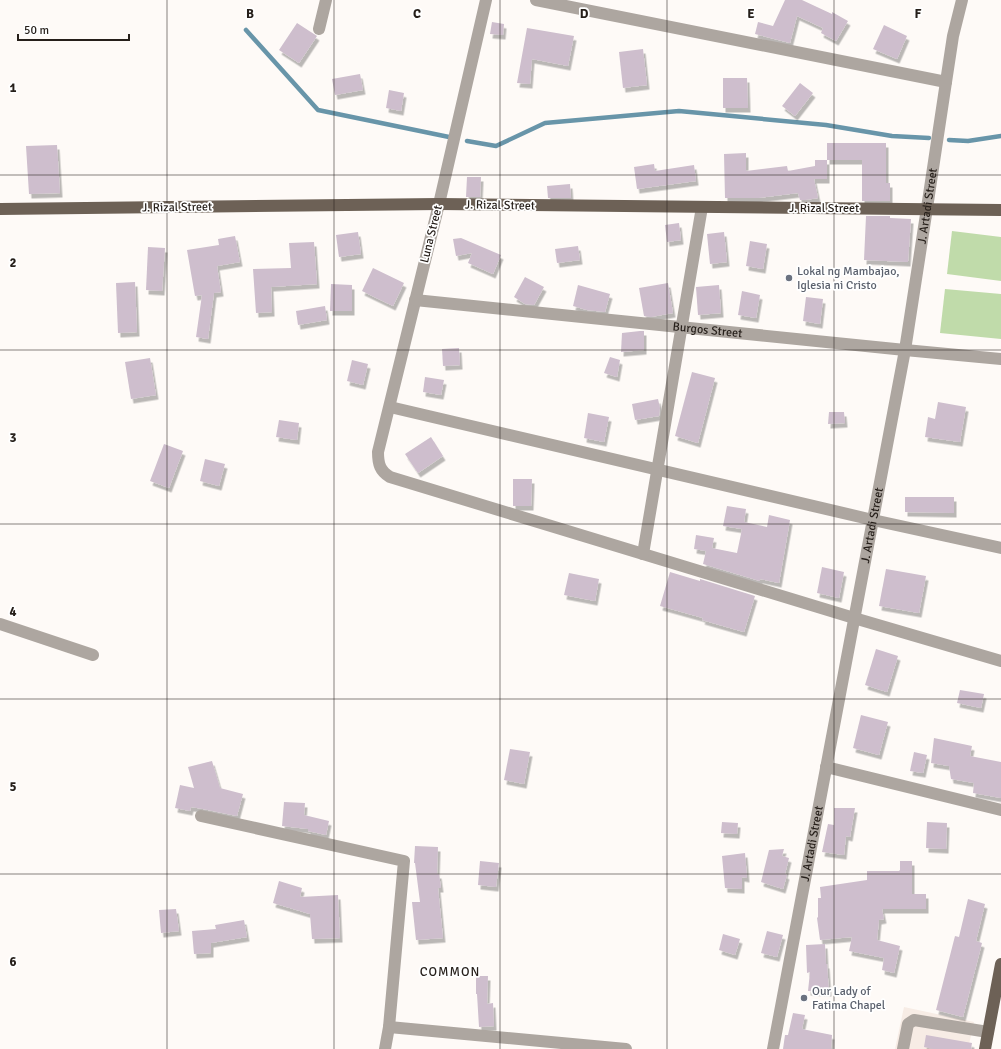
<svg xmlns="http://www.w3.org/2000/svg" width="1001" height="1049" viewBox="0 0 1001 1049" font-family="Signika,sans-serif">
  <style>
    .built { fill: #f7ece5 }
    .green { fill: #c0dbaa }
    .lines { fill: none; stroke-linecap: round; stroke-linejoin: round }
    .stream { stroke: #6895a9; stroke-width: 4.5 }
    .building { fill: #cebecd; filter: url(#shadow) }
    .minor { stroke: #ada6a0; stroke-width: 12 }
    .major { stroke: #6d6156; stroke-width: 12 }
    .grid { fill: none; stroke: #261f1a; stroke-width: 1; stroke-opacity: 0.55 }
    .worship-dot { fill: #6b7280; stroke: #fff; stroke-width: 1.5 }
    .labels { text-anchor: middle; stroke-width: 3.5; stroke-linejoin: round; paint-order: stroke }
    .street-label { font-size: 12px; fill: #261f1a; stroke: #fff }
    .worship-label { font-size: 12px; fill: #5b616d; stroke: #fff; text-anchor: start }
    .neighbourhood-label { font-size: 13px; letter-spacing: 1px; fill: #261f1a; stroke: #fff }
    .grid-label { font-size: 13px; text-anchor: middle; font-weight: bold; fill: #261f1a; stroke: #fff; stroke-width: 3.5; stroke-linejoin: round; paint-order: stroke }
  </style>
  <defs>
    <filter id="shadow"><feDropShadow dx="2.5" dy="4.5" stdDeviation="0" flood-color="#0004"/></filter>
  </defs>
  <rect width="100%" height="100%" fill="#fefaf7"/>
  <path class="built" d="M904,1007L974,1022L968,1049H895Z"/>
  <g class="green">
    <path d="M952,231L1001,237V281L947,274Z"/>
    <path d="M945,289L1001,294V339L940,333Z"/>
  </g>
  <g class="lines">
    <g class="stream">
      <path d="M246,30L318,110L449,137"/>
      <path d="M949,140L968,141L1001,136"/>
      <path d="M467,141L496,146L545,123L679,111L826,125L892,136L929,138"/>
    </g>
  </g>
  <g class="building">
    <path d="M785,0H802L832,14V12L848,21L836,41L821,33L823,28L797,16L790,43L755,34L758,22L773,26Z"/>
    <path d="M492,22L504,24L503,35L490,34Z"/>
    <path d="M297,23L317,36L299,63L279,50Z"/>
    <path d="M884,25L907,36L897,59L873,49Z"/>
    <path d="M527,28L574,36L568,66L532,59L530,84L517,83Z"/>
    <path d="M643,49L647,85L623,88L619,52Z"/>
    <path d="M360,74L363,90L335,95L332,79Z"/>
    <path d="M723,78H747L748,108H723Z"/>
    <path d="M800,83L813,93L795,116L782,106Z"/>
    <path d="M389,90L404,93L401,111L386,108Z"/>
    <path d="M827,143H886V183H890V201H862V160H827Z"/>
    <path d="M57,145L60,193L29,194L26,146Z"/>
    <path d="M746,153V171L787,166L788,171L815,166V160H827V179H814L818,198L805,200H800L798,193L758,198H725L724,154Z"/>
    <path d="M654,164L655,171L694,165L696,181L637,189L634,167Z"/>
    <path d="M467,177H481L480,197H466Z"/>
    <path d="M570,184L571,198H548L547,186Z"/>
    <path d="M866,216H890V218L911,219L908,262L864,260Z"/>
    <path d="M679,223L681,240L667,242L665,225Z"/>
    <path d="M358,232L361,254L339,257L336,235Z"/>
    <path d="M724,232L727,262L710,264L707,234Z"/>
    <path d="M235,236L240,262L217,266L221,292L214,293L208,339L196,337L202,295L195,296L187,250L219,245L218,239Z"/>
    <path d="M461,238L501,255L493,274L468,263L472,253L456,256L453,239Z"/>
    <path d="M750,241L767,244L763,269L746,266Z"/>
    <path d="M314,242L317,284L271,287L272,312L256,313L253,269L291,268L289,243Z"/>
    <path d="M578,246L580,260L557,263L555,249Z"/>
    <path d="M148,247L165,248L162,291L146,290Z"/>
    <path d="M373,268L404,283L393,306L362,291Z"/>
    <path d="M525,277L544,287L534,305L525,304L514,297Z"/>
    <path d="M135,282L137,332L118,333L116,283Z"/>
    <path d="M668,283L673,313L651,317L644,316L639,288Z"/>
    <path d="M331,284L352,285V311H330Z"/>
    <path d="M578,285L610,294L605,312L587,310L573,306Z"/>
    <path d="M719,285L721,313L698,315L696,287Z"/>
    <path d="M742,291L760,295L756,318L738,315Z"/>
    <path d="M806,297L823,299L820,324L803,321Z"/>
    <path d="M325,306L327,320L298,325L296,311Z"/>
    <path d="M640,331H644V350L621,352L622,333Z"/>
    <path d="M459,348L460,365L443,366L442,349Z"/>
    <path d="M610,357L620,360L617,377L604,373Z"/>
    <path d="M150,358L156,395L131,399L125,362Z"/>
    <path d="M352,360L368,364L363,385L347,381Z"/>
    <path d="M692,372L715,378L698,443L675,436Z"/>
    <path d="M425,377L444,380L441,395L423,392Z"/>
    <path d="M658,399L660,408L659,416L635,420L632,404Z"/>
    <path d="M938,402L966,407L960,442L925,437L928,417L935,419Z"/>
    <path d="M829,412H844L845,423L828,424Z"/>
    <path d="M588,413L609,417L604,442L584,438Z"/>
    <path d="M279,420L299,423L297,440L276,437Z"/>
    <path d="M431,437L443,456L418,473L405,454Z"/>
    <path d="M164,444L183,451L169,488L150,481Z"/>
    <path d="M205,459L225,464L219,486L200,481Z"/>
    <path d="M513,479H532L531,506H513Z"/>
    <path d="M905,497H954V513L905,512Z"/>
    <path d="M727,506L746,509L744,522L767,527L769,515L790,520L779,583L760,579V581L703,564L706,551L694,549L696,535L714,538L712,548L737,553L742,529L723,526Z"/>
    <path d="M822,567L844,572L839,598L817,593Z"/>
    <path d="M886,569L926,576L919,613L879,606Z"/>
    <path d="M670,572L700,581V579L755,596L744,632L702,620L703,618L660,606Z"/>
    <path d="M569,573L599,579L595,601L564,595Z"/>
    <path d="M876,649L898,656L887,692L865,685Z"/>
    <path d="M960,690L984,694L981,708L957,703Z"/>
    <path d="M861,715L888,722L879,755L853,748Z"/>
    <path d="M934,738L972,746L970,756L1001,762V798L973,793L974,783L951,779L949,766L931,763Z"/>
    <path d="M510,749L530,752L524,784L504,780Z"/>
    <path d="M914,752L927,755L923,773L910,771Z"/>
    <path d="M212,761L220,788L243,794L237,816L203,809L191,807L190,811L175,808L180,785L194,788L188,767Z"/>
    <path d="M284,802L305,803L304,815L329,821L326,835L308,831V829L282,826Z"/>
    <path d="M834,808H855L850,837L846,836L844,855L822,852L828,824L834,825Z"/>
    <path d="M722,822L738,823L737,834L721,833Z"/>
    <path d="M927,822L947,823L946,849L926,848Z"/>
    <path d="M415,846L438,847L437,874H439L441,888H438L443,938L416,940L412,902H420L415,863H414Z"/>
    <path d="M784,849L782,856L789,858L785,874L787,875L783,889L761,882L769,850Z"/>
    <path d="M745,853L747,878L742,877V889L725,888L722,856Z"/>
    <path d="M480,861L499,863L496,887L478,885Z"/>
    <path d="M900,861H912V894H926V909H882L884,919L879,920L877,940L900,946L894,973L882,970L884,958L849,951L852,937L820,940L817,918L818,917V898H821L820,887L867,880V871H899L900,870Z"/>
    <path d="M279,881L302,888L300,897L338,895L340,938L312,939L310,914L273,903Z"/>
    <path d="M968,899L985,904L976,941L982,943L963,1017L936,1010L955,936L959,937Z"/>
    <path d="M176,909L179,931L161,933L159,910Z"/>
    <path d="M244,920L247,937L211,943V953L194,954L192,931L216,929L215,925Z"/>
    <path d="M767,931L783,935L777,957L761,953Z"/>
    <path d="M723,934L740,939L735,955L719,950Z"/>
    <path d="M825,944L826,964H827L829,992L808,991L810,972L807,973L806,945Z"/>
    <path d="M476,976H488L487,1004L493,1003L494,1026L479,1027L477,994H476Z"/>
    <path d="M793,1013L805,1015L802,1029L832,1035L831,1049H783L785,1035H788Z"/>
    <path d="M926,1035L972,1043L971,1049H933L924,1047Z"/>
  </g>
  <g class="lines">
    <g class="minor">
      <path d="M486,0L439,204L378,452C378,464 380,471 390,477L854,618L1001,661"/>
      <path d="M536,0L946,82"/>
      <path d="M319,29L326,0"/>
      <path id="s1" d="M415,300L905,350L1001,359"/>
      <path d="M390,407L873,520L1001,548"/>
      <path d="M643,554L702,207"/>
      <path d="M0,624L93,655"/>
      <path d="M826,767L1001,810"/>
      <path d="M201,816L404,861L389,1027L385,1049"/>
      <path d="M389,1027L626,1049"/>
      <path id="s2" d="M773,1049L905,350L927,208L946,82L953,36L962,0"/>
      <path d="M903,1049L908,1024L914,1020L988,1032"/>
    </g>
    <g class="major">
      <path d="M0,209L439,204L1001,210"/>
      <path d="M985,1049L1001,964"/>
    </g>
  </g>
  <path class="grid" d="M167,0V1049M334,0V1049M500,0V1049M667,0V1049M834,0V1049M0,175H1001M0,350H1001M0,524H1001M0,699H1001M0,874H1001"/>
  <g class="worship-dot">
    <circle cx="789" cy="278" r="4"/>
    <circle cx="804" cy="998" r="4"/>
  </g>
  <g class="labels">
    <g class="street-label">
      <text transform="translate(500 205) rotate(1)" y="4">J. Rizal Street</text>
      <text dy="4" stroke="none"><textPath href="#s2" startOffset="857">J. Artadi Street</textPath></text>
      <text transform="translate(177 207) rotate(-1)" y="4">J. Rizal Street</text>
      <text x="824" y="212">J. Rizal Street</text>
      <text transform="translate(431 234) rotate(-76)" y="4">Luna Street</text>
      <text dy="4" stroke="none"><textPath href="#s1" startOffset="294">Burgos Street</textPath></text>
      <text dy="4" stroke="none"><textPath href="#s2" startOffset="533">J. Artadi Street</textPath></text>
      <text dy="4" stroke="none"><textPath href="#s2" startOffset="209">J. Artadi Street</textPath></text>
    </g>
    <g class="worship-label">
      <text x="797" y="275">Lokal ng Mambajao,<tspan x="797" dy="14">Iglesia ni Cristo</tspan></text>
      <text x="812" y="995">Our Lady of<tspan x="812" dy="14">Fatima Chapel</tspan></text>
    </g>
    <g class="neighbourhood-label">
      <text x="450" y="976">COMMON</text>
    </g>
  </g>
  <g class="grid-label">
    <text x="250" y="18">B</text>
    <text x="417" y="18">C</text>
    <text x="584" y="18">D</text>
    <text x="751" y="18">E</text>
    <text x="918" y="18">F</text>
    <text x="13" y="92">1</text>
    <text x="13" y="267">2</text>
    <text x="13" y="442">3</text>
    <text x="13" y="616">4</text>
    <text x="13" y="791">5</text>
    <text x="13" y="966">6</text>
  </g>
  <path d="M18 34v6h111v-6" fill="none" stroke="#261f1a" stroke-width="2"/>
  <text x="24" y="34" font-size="12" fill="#261f1a" stroke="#ffffff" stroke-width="3" paint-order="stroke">50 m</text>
</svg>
